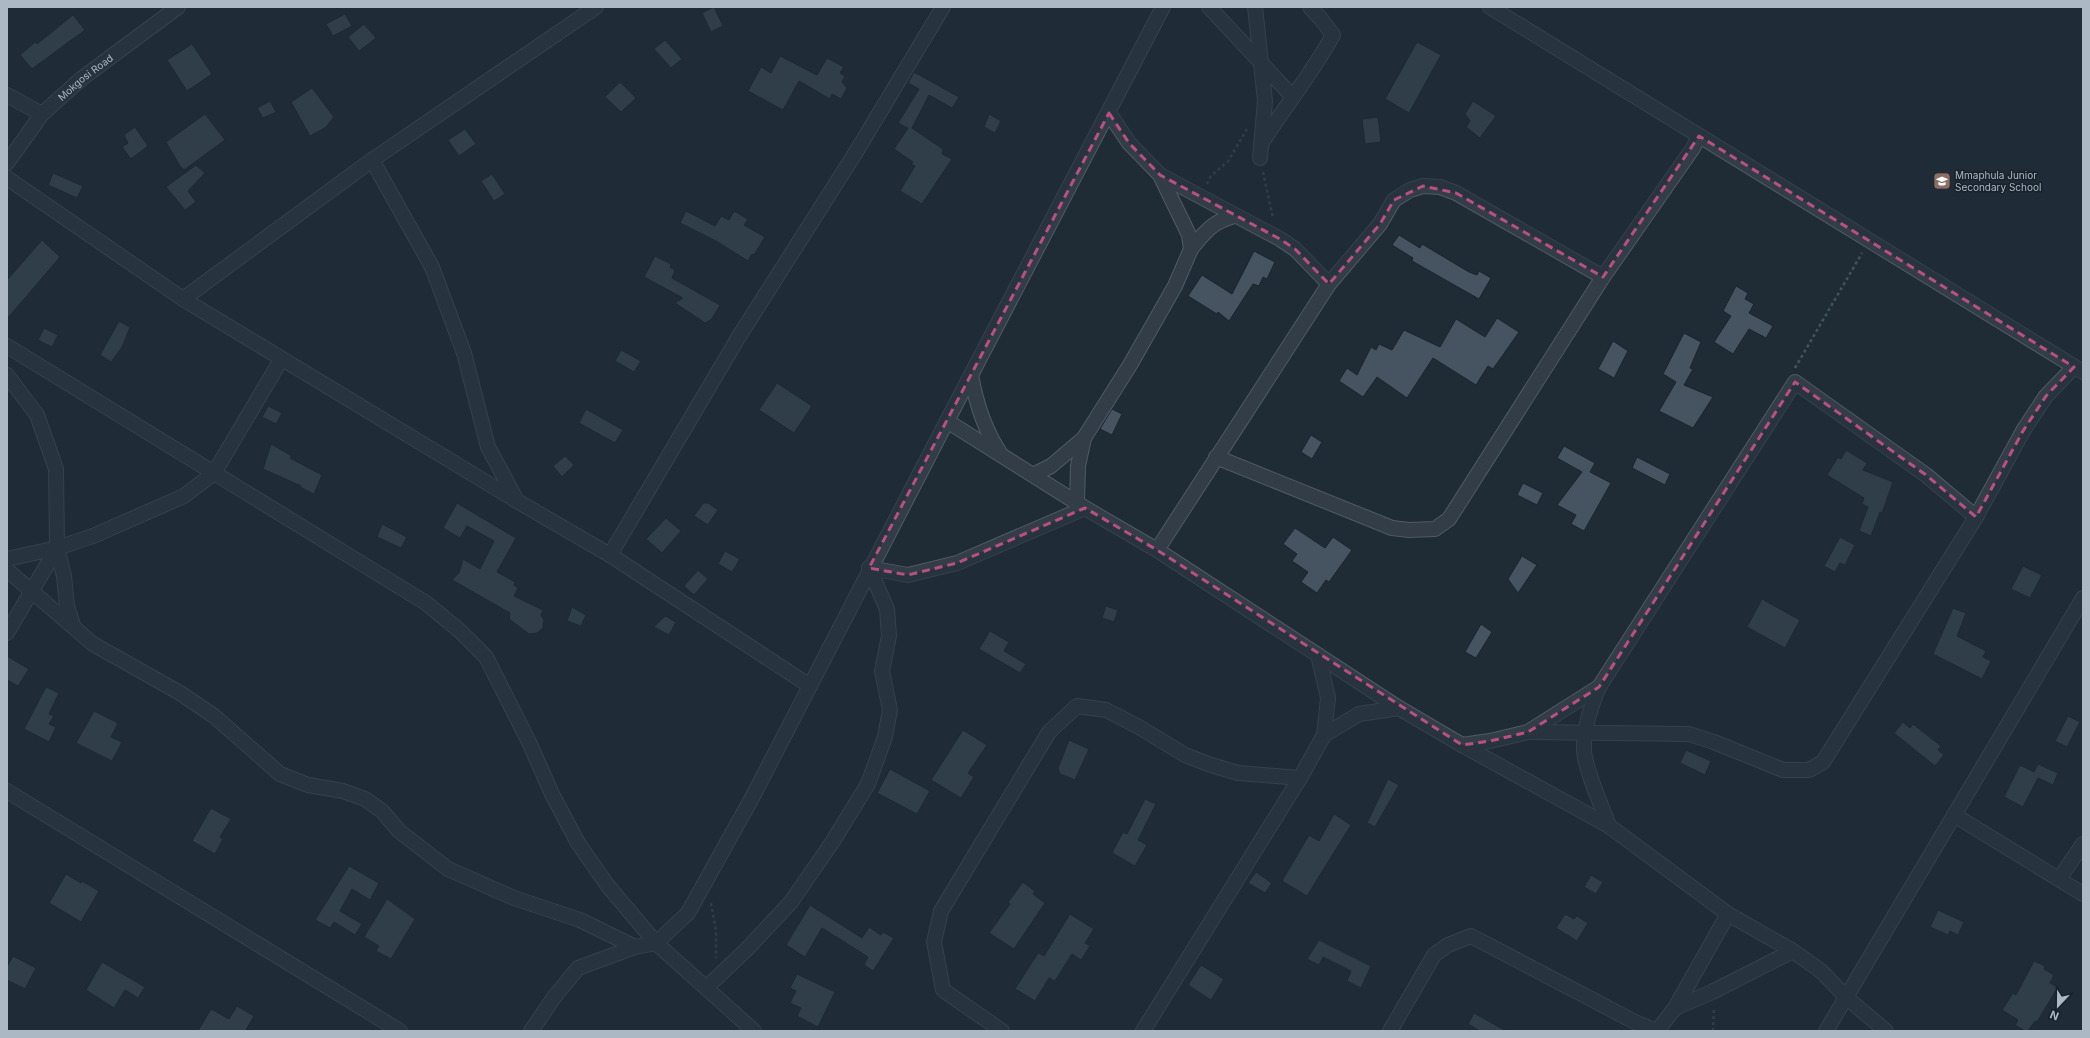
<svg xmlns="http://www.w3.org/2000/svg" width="2090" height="1038" viewBox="0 0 2090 1038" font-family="Inter,sans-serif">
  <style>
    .building { fill: #455460; stroke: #1a242d }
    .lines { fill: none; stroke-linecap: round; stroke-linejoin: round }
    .minor-casing { stroke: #505b65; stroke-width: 16 }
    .path { stroke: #405656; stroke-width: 2.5; stroke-dasharray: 3 3; stroke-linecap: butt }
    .minor { stroke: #323d47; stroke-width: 14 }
    .marked { fill: none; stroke: #ba5080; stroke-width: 3; stroke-dasharray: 8 5; stroke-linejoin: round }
    .labels { text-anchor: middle; stroke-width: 3; stroke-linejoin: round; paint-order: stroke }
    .street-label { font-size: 10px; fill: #acb8c4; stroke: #18222b }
    .poi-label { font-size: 10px; fill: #acb8c4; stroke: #18222b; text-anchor: start }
  </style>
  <rect width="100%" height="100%" fill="#1f2c36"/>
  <g class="building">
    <path d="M714,7L723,26L711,32L702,13Z"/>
    <path d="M345,14L352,26L333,36L326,24Z"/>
    <path d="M73,15L85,30L32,69L20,55L35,42L37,44Z"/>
    <path d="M364,24L376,38L359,51L348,37Z"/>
    <path d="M665,40L682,59L671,68L654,49Z"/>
    <path d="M1417,42L1441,55L1409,113L1385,99Z"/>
    <path d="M192,44L212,74L187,91L167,60Z"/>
    <path d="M780,56L817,75L827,58L844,67L840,73L845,76L842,82L847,88L841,99L832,94L830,99L799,81L783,110L748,91L761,67L771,73Z"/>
    <path d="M914,72L959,97L952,108L929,95L912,128L943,149L942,154L952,159L922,204L900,191L915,166L911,164L913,162L894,149L908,128L898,123L919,89L908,83Z"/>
    <path d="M620,82L636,98L621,112L605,97Z"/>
    <path d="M312,88L334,117L325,128L310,136L291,102Z"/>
    <path d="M270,101L276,112L263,118L257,108Z"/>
    <path d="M1473,101L1496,116L1480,138L1466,127L1470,121L1465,114Z"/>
    <path d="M205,114L225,140L184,170L180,166L166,142Z"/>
    <path d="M989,114L1001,121L995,133L984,127Z"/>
    <path d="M1378,117L1381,142L1365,144L1362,119Z"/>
    <path d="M135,127L148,146L131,159L122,147L128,143L124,135Z"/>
    <path d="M465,129L476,144L459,156L448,140Z"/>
    <path d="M196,165L205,173L188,191L196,202L185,210L166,187Z"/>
    <path d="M53,173L83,186L77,198L48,185Z"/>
    <path d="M492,174L505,194L494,201L481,181Z"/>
    <path d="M686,211L715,226L721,216L729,220L734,211L748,219L744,225L765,237L754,255L752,254L748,261L716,241L680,223Z"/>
    <path d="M1399,235L1420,248L1422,244L1469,272L1477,275L1479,271L1491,278L1479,299L1412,261L1413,258L1392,245Z"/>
    <path d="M42,240L60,257L7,319V280Z"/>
    <path d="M1254,251L1275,262L1267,279L1263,277L1259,286L1253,284L1229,321L1218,312L1217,314L1188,296L1202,275L1232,294Z"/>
    <path d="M655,256L671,264L670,267L675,270L672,278L720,305L712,319L705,323L675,303L683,298L644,277Z"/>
    <path d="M1736,286L1748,293L1745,299L1754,304L1749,313L1773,326L1766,338L1749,329L1733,354L1714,342L1731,316L1723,311Z"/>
    <path d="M1497,318L1519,332L1493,369L1488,366L1476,385L1433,358L1407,398L1377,377L1363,397L1339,381L1347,368L1357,375L1371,347L1376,350L1379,344L1392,350L1404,330L1440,347L1456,319L1485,337Z"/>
    <path d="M119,321L130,327L122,347L111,362L100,355Z"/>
    <path d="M44,328L58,335L52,347L38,340Z"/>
    <path d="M1684,333L1701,342L1690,368L1693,369L1684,385L1713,397L1693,428L1659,411L1676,382L1663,374Z"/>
    <path d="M1613,341L1628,351L1614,378L1598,369Z"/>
    <path d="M621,350L641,361L634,372L615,361Z"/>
    <path d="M777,383L812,406L794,433L759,410Z"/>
    <path d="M268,406L282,413L276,424L262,417Z"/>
    <path d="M586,409L623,430L615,443L579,423Z"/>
    <path d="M1112,409L1122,414L1112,435L1100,429Z"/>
    <path d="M1311,435L1322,442L1312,459L1301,452Z"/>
    <path d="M271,444L292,456L290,458L322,475L314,494L300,487L301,486L263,469Z"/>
    <path d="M1564,446L1595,463L1590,472L1611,483L1584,531L1571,524L1576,515L1557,505L1582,472L1557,458Z"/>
    <path d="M1846,450L1867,463L1863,470L1893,482L1882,513L1880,512L1871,536L1859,531L1868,507L1862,504L1864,498L1827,475L1838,457L1841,459Z"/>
    <path d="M565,456L574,465L562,477L553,466Z"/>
    <path d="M1637,457L1670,474L1665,485L1632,468Z"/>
    <path d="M1523,483L1543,493L1537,505L1517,495Z"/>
    <path d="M457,503L516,538L497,572L515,582L514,585L518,588L514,596L543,610L541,615L544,620L543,628L537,633L529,634L509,619L510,613L452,580L459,573L463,559L480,569L494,541L467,526L460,538L443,528Z"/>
    <path d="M703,503H708L718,510L708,525L694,516Z"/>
    <path d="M666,518L681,531L662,553L646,539Z"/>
    <path d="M382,524L407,537L401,548L377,537Z"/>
    <path d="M1295,528L1325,548L1333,537L1352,550L1329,582L1326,580L1317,593L1301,582L1308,572L1292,561L1297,554L1283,544Z"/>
    <path d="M1840,537L1855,545L1845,565L1840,563L1835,572L1824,566Z"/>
    <path d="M725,551L740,559L732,572L718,564Z"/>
    <path d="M1522,556L1537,565L1518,593L1508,579Z"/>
    <path d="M2023,566L2042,575L2030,598L2011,589Z"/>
    <path d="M698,570L708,579L694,595L684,586Z"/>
    <path d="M1762,599L1800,620L1785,648L1747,627Z"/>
    <path d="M1106,606L1118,610L1114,622L1102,618Z"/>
    <path d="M572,607L586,615L581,626L567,621Z"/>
    <path d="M1953,608L1966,613L1957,636L1986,651L1983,657L1991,661L1982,679L1933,654Z"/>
    <path d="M665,616L676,622L669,635L654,627Z"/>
    <path d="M1481,624L1492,632L1476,658L1465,652Z"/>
    <path d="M990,631L1009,642L1004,651L1026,664L1020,673L979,649Z"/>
    <path d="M7,656L29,669L18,686L7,680Z"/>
    <path d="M46,687L59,693L49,714L54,716L49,724L56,727L49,742L24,729Z"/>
    <path d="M94,711L118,723L111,737L122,742L112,761L76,743Z"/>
    <path d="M2068,716L2080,722L2067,747L2055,741Z"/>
    <path d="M1903,722L1910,728L1913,724L1941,746L1938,750L1944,755L1935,766L1894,733Z"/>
    <path d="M963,730L987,745L968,773L974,777L961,798L931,780Z"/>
    <path d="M1069,740L1089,749L1075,780L1060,774L1058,768Z"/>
    <path d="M1686,750L1711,761L1705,775L1680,763Z"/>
    <path d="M2038,764L2058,773L2053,785L2038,778L2023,807L2004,797L2020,765L2034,772Z"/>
    <path d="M890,769L930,791L917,814L877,793Z"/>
    <path d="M1388,779L1399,785L1375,827L1367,823Z"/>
    <path d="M1145,799L1156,804L1138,840L1147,845L1135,866L1112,853L1123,832L1127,834Z"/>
    <path d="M211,808L231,819L220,837L223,839L215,854L192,841Z"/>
    <path d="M1334,814L1351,825L1307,896L1282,881L1309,835L1319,841Z"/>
    <path d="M349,866L379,883L370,900L352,889L340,911L362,924L355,935L334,922L330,928L315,920Z"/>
    <path d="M1256,872L1272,883L1265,893L1248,883Z"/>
    <path d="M66,874L81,883L82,881L99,891L81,922L49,903Z"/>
    <path d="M1591,875L1603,882L1596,894L1584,887Z"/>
    <path d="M1023,882L1035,891L1033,894L1045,903L1014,949L989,933L1010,904L1008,902Z"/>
    <path d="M387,899L415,919L391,959L376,951L379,946L364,937Z"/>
    <path d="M810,905L862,938L869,927L881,935L883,932L894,938L873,971L864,965L868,957L822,928L805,957L786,945Z"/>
    <path d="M1938,910L1964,922L1958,935L1950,931L1948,935L1930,927Z"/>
    <path d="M1070,914L1094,929L1085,943L1090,946L1081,960L1072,954L1055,981L1049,978L1035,1001L1015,989L1038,953L1044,956Z"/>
    <path d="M1565,914L1574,919L1577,916L1588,923L1577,941L1556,928Z"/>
    <path d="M1319,940L1371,966L1361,988L1347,981L1351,971L1323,957L1319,965L1307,959Z"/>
    <path d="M13,956L36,968L25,989L7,980V967Z"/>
    <path d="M2034,961L2045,966L2044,969L2054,975L2050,983L2058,987L2037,1022L2035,1021L2028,1031H2025L2015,1025L2018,1020L2002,1010L2013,993L2016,995Z"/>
    <path d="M102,962L145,987L138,998L125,990L114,1008L86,990Z"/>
    <path d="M1201,965L1224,979L1211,1000L1188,985Z"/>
    <path d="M797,974L835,992L818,1027L797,1016L801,1008L790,1003L796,991L790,988Z"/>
    <path d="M237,1006L254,1016L246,1030L249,1031H198L211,1009L229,1019Z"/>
    <path d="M1474,1013L1506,1031H1480L1468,1024Z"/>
  </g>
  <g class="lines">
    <defs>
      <g id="minor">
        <path d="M1163,7L947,421L1085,508L1157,550L1399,708L1462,745L1609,826L1728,914L1793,951L1821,971L1847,998L1886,1031"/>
        <path d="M1209,7L1292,96"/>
        <path d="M1255,7L1265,101L1260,158"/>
        <path d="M1490,7L2083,372"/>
        <path d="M7,95L42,114"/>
        <path d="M1109,113L1129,143L1160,175L1280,239L1295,249L1329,284"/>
        <path d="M1263,141C1286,105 1313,72 1333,35L1321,19L1310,7"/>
        <path d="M372,160L432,267L464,353L488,447L517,501"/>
        <path id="s1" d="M7,163L42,114L81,79L178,7"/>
        <path d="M7,178L183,299L517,501L610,555L810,686"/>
        <path d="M1191,249C1205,232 1212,222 1234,216"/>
        <path d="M183,299L372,160L596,7"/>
        <path d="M7,346L426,603L460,631L486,657L529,742L552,794L578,843L608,886L656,943L754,1031"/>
        <path d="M7,375L37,415L56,469L57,548L7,633"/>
        <path d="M971,375C976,403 984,429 1000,453"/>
        <path d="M1216,457L1392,528L1409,530L1435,529L1449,519L1603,277L1693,148L1699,136"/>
        <path d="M1033,475L1051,466L1084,438"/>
        <path d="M1077,502L1078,466L1084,438L1130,365L1175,286L1191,249L1189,235L1160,175"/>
        <path d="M57,548L64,576L67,606L73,625"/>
        <path d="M1157,550L1329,284L1380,224L1394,200L1410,190L1423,186L1440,187L1456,193L1603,277"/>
        <path d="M610,555L738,338L856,152L943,7"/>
        <path d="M7,559L57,548L93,536L184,496L214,473L281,360"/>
        <path d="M869,568L908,575L957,563L1085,508"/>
        <path d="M7,570L93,644L180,693L214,716L280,774L308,785L343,791L365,799L382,811L399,831L448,869L514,898L580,920L635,947"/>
        <path d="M1528,732L1689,734L1714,742L1783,770H1809L1823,762L1976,517L2023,431L2046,396L2074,367"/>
        <path d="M1324,735L1359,714L1399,708"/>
        <path d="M1462,745L1490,741L1528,732L1599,687"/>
        <path d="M7,791L400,1031"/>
        <path d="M1954,815L2083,894"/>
        <path d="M1609,826C1602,806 1585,770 1584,750C1583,729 1591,706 1599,687L1795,382L1926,475L1976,517"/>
        <path d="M2059,879L2083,844"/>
        <path d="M706,988L747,949L791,902L833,841L868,784L885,737L890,710L882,671L889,636L887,609L869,568"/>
        <path d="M1675,1008L1712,992L1793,951"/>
        <path d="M531,1031L555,996L578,968L635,947L656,943L688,913L753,796L947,421"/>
        <path d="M1002,1031L943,990L934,942L941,911L1049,732L1077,706L1106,710L1139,727L1185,755L1211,765L1238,773L1300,778"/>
        <path d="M1143,1031L1300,778L1324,735L1328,698L1318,655"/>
        <path d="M1390,1031L1434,955L1448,945L1471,936L1635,1022L1656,1031"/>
        <path d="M1657,1031L1675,1008L1728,914"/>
        <path d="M1826,1031L2083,598"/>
      </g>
    </defs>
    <use href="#minor" class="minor-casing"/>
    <g class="path">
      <path d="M1263,172L1273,218"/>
      <path d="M1207,184L1211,176L1228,161L1247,129"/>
      <path d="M1795,368L1862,253"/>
      <path d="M711,903L716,931V958"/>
      <path d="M1713,1031L1714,1007"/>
    </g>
    <use href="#minor" class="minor"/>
  </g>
  <path d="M0 0H2090V1038H0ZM1109,113L1129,143L1160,175L1280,239L1295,249L1329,284L1380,224L1394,200L1423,186L1456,193L1603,277L1699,136L2074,367L2046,396L2023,431L1976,517L1926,475L1795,382L1599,687L1528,732L1490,741L1462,745L1157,550L1085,508L957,563L908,575L869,568Z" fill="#1f2c36" fill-opacity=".55" fill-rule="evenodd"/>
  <path class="marked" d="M1109,113L1129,143L1160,175L1280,239L1295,249L1329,284L1380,224L1394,200L1423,186L1456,193L1603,277L1699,136L2074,367L2046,396L2023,431L1976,517L1926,475L1795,382L1599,687L1528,732L1490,741L1462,745L1157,550L1085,508L957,563L908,575L869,568Z"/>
  <defs>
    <symbol id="school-square" viewBox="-11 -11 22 22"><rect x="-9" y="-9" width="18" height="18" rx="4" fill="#8d6e63" stroke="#18222b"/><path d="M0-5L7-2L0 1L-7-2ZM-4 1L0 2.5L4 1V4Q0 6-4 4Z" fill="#fff"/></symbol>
  </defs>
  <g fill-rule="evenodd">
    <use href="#school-square" x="1932" y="171" width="20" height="20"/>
  </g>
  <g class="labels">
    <g class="street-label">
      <text dy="4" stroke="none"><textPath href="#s1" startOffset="117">Mokgosi Road</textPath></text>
    </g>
    <g class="poi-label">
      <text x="1955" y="179">Mmaphula Junior<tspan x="1955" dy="12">Secondary School</tspan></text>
    </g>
  </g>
  <rect width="2090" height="1038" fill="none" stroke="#acb8c4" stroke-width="16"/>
  <g transform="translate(2058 1006) rotate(202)" stroke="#18222b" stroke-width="3" paint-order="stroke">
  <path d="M0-3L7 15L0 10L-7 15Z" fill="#acb8c4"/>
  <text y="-6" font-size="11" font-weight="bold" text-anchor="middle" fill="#acb8c4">N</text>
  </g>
</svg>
